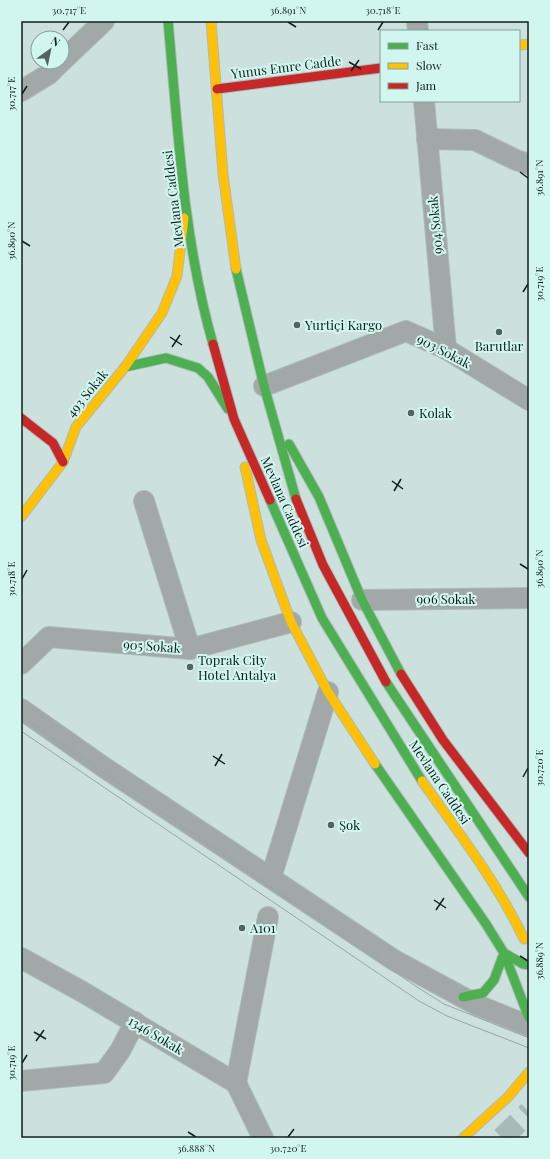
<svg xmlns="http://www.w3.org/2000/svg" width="550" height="1159" viewBox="0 0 550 1159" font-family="'Playfair Display',serif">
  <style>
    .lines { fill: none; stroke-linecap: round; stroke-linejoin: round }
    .primary-tunnel { stroke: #a7bab6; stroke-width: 22; stroke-dasharray: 22 11; stroke-linecap: butt }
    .street-casing { stroke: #acbcb9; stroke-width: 22 }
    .fast-casing { stroke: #acbcb9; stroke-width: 11 }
    .slow-casing { stroke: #acbcb9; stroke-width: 11 }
    .jam-casing { stroke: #acbcb9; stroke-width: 11 }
    .street { stroke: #a1a8a7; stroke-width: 20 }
    .fast { stroke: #4caf50; stroke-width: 9 }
    .slow { stroke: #ffc107; stroke-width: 9 }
    .jam { stroke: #c62828; stroke-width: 9 }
    .tram { stroke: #9aa6a3; stroke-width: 1 }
    .ticks { fill: none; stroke: #111f1c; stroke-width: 1.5 }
    .poi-dot { fill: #526360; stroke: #d1f6f0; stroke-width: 1.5 }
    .labels { text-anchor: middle; stroke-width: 4; stroke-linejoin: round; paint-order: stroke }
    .street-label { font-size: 13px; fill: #111f1c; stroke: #d1f6f0 }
    .poi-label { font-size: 13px; fill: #111f1c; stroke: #d1f6f0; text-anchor: start }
    .neatline { fill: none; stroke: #111f1c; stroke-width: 1.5 }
    .ticks-label { font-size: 10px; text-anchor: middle; fill: #111f1c }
  </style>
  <rect width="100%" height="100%" fill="#cce1dd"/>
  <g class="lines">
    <path class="primary-tunnel" d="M502,1138L529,1112"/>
    <defs>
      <g id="street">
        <path d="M417,21L418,31"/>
        <path d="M62,61L104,21"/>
        <path d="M21,91L49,74L61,62"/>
        <path d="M424,101L446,349"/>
        <path d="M427,139L475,140L516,160L529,164"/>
        <path d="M264,386L406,331L446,349L529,400"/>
        <path d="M144,501L190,649"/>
        <path d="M362,600L529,598"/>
        <path d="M21,664L49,637L190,649L291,622"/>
        <path d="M21,709L102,766L394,960L477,1005L529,1026"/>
        <path d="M274,868L328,692"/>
        <path d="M21,958L81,991L236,1083L263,1138"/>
        <path d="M21,1081L104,1073L120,1051L135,1022"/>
        <path d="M236,1083L268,917"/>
      </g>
      <g id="fast">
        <path d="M168,21C178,129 183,239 213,344"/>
        <path d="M236,269L264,386L296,499"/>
        <path d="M125,367L166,358L198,368L208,377L228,409"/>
        <path d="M289,444L319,497L362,600L401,674"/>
        <path d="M270,500L322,618L422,781"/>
        <path d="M386,682L529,897"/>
        <path d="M375,764L486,924L504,953L529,1018"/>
        <path d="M463,997L483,993L494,980L504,953L523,964L529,965"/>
      </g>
      <g id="slow">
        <path d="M211,21L223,174L236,269"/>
        <path d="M519,45L529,44"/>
        <path d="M245,467L261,540L291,622L328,692L375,764"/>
        <path d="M21,517L63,462L76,427L125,367L162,313L177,276L184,218"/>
        <path d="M422,781C458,832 497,882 524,939"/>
        <path d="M463,1138L508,1097L529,1072"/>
      </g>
      <g id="jam">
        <path d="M217,89L381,68"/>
        <path d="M213,344L234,419L270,500"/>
        <path d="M21,418L53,443L63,462"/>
        <path d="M296,499L323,565L386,682"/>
        <path d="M401,674L443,740L529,853"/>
      </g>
    </defs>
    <use href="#street" class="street-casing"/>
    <use href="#fast" class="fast-casing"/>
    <use href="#slow" class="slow-casing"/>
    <use href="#jam" class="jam-casing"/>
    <use href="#street" class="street"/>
    <use href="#fast" class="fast"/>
    <use href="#slow" class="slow"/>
    <use href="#jam" class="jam"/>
    <g class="tram">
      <path d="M21,716L417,987L444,1004L529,1038"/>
      <path d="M21,731L419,1001L447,1016L529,1048"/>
    </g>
  </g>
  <path class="ticks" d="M288,22L296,27M63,30L69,22M378,30L383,22M349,62L361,69M351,71L359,60M22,94L27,86M520,172L528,178M22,241L30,246M523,292L528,284M170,337L182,345M172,347L180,335M392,481L403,489M394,491L401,479M520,564L528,569M22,579L27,570M213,756L225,764M215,766L222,754M523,777L528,768M434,900L446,908M436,910L444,898M520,956L528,961M34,1032L46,1039M36,1041L44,1030M22,1063L27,1055M188,1132L196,1137M288,1137L294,1129"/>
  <g class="poi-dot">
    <circle cx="297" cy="325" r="4"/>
    <circle cx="499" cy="332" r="4"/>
    <circle cx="411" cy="413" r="4"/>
    <circle cx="190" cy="667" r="4"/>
    <circle cx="331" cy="825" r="4"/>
    <circle cx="242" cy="928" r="4"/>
  </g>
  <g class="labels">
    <g class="street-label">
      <text transform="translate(286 67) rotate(-7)" y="5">Yunus Emre Cadde</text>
      <text transform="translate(173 199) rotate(-97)" y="5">Mevlana Caddesi</text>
      <text transform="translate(435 225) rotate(-95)" y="5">904 Sokak</text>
      <text transform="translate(444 351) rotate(27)" y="5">903 Sokak</text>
      <text transform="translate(87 393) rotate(-51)" y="5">493 Sokak</text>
      <text transform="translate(285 502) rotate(66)" y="5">Mevlana Caddesi</text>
      <text x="446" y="604">906 Sokak</text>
      <text transform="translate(152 646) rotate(4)" y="5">905 Sokak</text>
      <text transform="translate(440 782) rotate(56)" y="5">Mevlana Caddesi</text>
      <text transform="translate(156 1035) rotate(31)" y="5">1346 Sokak</text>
    </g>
    <g class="poi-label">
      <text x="305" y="330">Yurtiçi Kargo</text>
      <text x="499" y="351" text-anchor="middle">Barutlar</text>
      <text x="419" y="418">Kolak</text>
      <text x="198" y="665">Toprak City<tspan x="198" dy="15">Hotel Antalya</tspan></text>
      <text x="339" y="830">Şok</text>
      <text x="250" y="933">A101</text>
    </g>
  </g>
  <rect width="550" height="1159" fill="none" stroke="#d1f6f0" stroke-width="44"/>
  <rect x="380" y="30" width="140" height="72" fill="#d1f6f0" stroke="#84a09b"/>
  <rect x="388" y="43" width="20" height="6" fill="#4caf50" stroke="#84a09b"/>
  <text x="416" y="50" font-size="12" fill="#111f1c">Fast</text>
  <rect x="388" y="63" width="20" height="6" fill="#ffc107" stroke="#84a09b"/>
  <text x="416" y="70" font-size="12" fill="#111f1c">Slow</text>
  <rect x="388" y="83" width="20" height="6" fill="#c62828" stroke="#84a09b"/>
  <text x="416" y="90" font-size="12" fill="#111f1c">Jam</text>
  <g transform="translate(50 50) rotate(33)"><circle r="19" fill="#d1f6f0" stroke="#84a09b"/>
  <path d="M0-3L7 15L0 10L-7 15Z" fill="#526360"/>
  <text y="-6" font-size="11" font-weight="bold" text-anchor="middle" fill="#111f1c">N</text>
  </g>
  <rect x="22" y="22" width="506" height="1115" class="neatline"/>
  <g class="ticks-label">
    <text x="69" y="14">30.717°E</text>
    <text x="288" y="14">36.891°N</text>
    <text x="383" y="14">30.718°E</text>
    <text transform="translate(11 94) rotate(-90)" y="4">30.717°E</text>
    <text transform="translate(539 178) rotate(-90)" y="4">36.891°N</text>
    <text transform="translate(11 241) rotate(-90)" y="4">36.890°N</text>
    <text transform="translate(539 284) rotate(-90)" y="4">30.719°E</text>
    <text transform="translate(539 569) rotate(-90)" y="4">36.890°N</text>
    <text transform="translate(11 579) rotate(-90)" y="4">30.718°E</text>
    <text transform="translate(539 768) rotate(-90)" y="4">30.720°E</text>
    <text transform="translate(539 961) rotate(-90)" y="4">36.889°N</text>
    <text transform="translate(11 1063) rotate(-90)" y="4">30.719°E</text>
    <text x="196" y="1152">36.888°N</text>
    <text x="288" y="1152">30.720°E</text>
  </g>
</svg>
